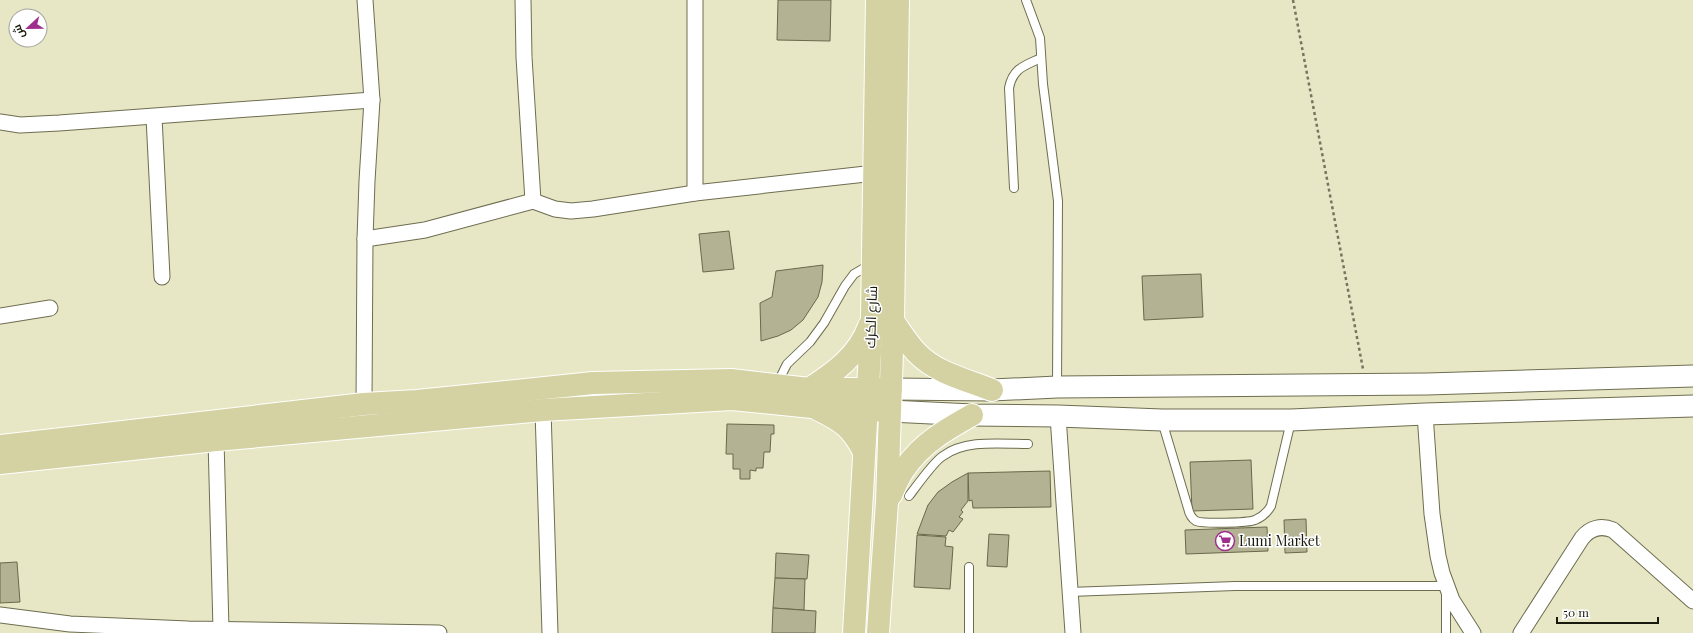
<svg xmlns="http://www.w3.org/2000/svg" width="1693" height="633" viewBox="0 0 1693 633" font-family="'Playfair Display',Cairo,serif">
  <style>
    .building { fill: #b3b293; stroke: #69694b }
    .lines { fill: none; stroke-linecap: round; stroke-linejoin: round }
    .service-casing { stroke: #6e6d50; stroke-width: 10 }
    .minor-casing { stroke: #6e6d50; stroke-width: 17 }
    .secondary-casing { stroke: #6e6d50; stroke-width: 23 }
    .primary-casing { stroke: #fff; stroke-width: 24 }
    .path { stroke: #767660; stroke-width: 2.5; stroke-dasharray: 3 3; stroke-linecap: butt }
    .service { stroke: #fff; stroke-width: 8 }
    .minor { stroke: #fff; stroke-width: 15 }
    .secondary { stroke: #fff; stroke-width: 21 }
    .primary { stroke: #d4d2a3; stroke-width: 22 }
    .labels { text-anchor: middle; stroke-width: 3; stroke-linejoin: round; paint-order: stroke }
    .street-label { font-size: 14px; fill: #19190d; stroke: #fff }
    .poi-label { font-size: 14px; fill: #19190d; stroke: #fff; text-anchor: start }
  </style>
  <rect width="100%" height="100%" fill="#e7e7c6"/>
  <g class="building">
    <path d="M778,0H831L830,41L777,40Z"/>
    <path d="M729,231L734,269L703,272L699,234Z"/>
    <path d="M823,265L822,282L818,297L803,320L791,330L778,336L761,341L760,303L772,297L776,271Z"/>
    <path d="M1201,274L1203,317L1144,320L1142,276Z"/>
    <path d="M727,424L774,425V434H771L770,452H764L763,468H756V471L750,470V479H740V469H733V454H726Z"/>
    <path d="M1251,460L1253,509L1192,511L1190,462Z"/>
    <path d="M1050,471L1051,507L973,508L972,500L969,501L968,473Z"/>
    <path d="M968,473V501L961,510L963,512L959,517L963,519L953,532L949,530L946,536L917,534L928,505L938,492L952,482Z"/>
    <path d="M1306,519L1307,552L1285,553L1284,520Z"/>
    <path d="M1267,527L1268,551L1186,554L1185,530Z"/>
    <path d="M989,534L1009,535L1007,567L987,566Z"/>
    <path d="M917,535L946,537L945,546L953,547L950,589L914,587Z"/>
    <path d="M776,553L809,555L807,579L775,578Z"/>
    <path d="M17,562L20,602L0,603V563Z"/>
    <path d="M775,578L805,579L804,610L773,608Z"/>
    <path d="M773,608L816,611L815,633H772Z"/>
  </g>
  <g class="lines">
    <defs>
      <g id="service">
        <path d="M1026,0L1040,38L1043,84L1058,201L1057,387"/>
        <path d="M1014,188L1009,88C1013,68 1024,66 1041,58"/>
        <path d="M777,384L787,364L810,342L824,323L845,286L854,274L871,264"/>
        <path d="M1162,421L1188,508C1189,513 1191,518 1196,521C1203,524 1247,523 1255,520C1262,517 1267,513 1271,506L1291,421"/>
        <path d="M909,496C916,487 934,461 943,456C966,439 1001,444 1028,444"/>
        <path d="M1069,592L1235,586H1446V633"/>
        <path d="M969,633V567"/>
      </g>
      <g id="minor">
        <path d="M523,0L524,57L533,201"/>
        <path d="M154,117L162,277"/>
        <path d="M0,122L20,125L59,123L372,100"/>
        <path d="M695,193V0"/>
        <path d="M365,239L425,230L533,201L555,209L571,211L593,209L695,193L875,173"/>
        <path d="M0,316L50,308"/>
        <path d="M364,404L365,239L367,181L372,100L365,0"/>
        <path d="M543,410L550,633"/>
        <path d="M1425,414L1432,514L1438,556L1442,573L1452,600L1473,633"/>
        <path d="M1058,416L1073,633"/>
        <path d="M216,440L221,629"/>
        <path d="M0,615L70,624L188,629L439,633"/>
        <path d="M1521,633L1582,538C1590,528 1601,525 1613,530L1693,601"/>
      </g>
      <g id="secondary">
        <path d="M891,389L992,390L1057,387L1427,384L1693,376"/>
        <path d="M890,411L972,415L1058,416L1162,420H1291L1425,414L1693,406"/>
      </g>
      <g id="primary">
        <path d="M893,321C901,332 908,344 917,353C936,373 967,380 992,390"/>
        <path d="M809,389C834,373 859,355 869,326"/>
        <path d="M819,410C842,421 852,428 864,452"/>
        <path d="M0,446L364,404L417,401L593,383L731,380L809,389H891"/>
        <path d="M0,463L216,440L543,410L732,399L812,407L890,411"/>
        <path d="M891,495C895,486 899,476 905,468C922,443 947,429 972,415"/>
        <path d="M854,633L872,317L877,0"/>
        <path d="M878,633L887,502L893,321L898,0"/>
      </g>
    </defs>
    <use href="#service" class="service-casing"/>
    <use href="#minor" class="minor-casing"/>
    <use href="#secondary" class="secondary-casing"/>
    <use href="#primary" class="primary-casing"/>
    <path class="path" d="M1293,0L1363,369"/>
    <use href="#service" class="service"/>
    <use href="#minor" class="minor"/>
    <use href="#secondary" class="secondary"/>
    <use href="#primary" class="primary"/>
  </g>
  <defs>
    <symbol id="supermarket-ring" viewBox="-11 -11 22 22"><circle r="9.5" fill="#fff" stroke="#9f2f8d" stroke-width="1.5"/><path d="M-6-5.5h2.5l.6 2H6L4.5 2H-2.5L-4.4-4H-6ZM-1.5 3.2a1.3 1.3 0 1 0 .1 0ZM3 3.2a1.3 1.3 0 1 0 .1 0Z" fill="#9f2f8d"/></symbol>
  </defs>
  <g fill-rule="evenodd">
    <use href="#supermarket-ring" x="1214" y="530" width="22" height="22"/>
  </g>
  <g class="labels">
    <g class="street-label">
      <text transform="translate(871 317) rotate(-88)" y="5">شارع الكرك</text>
    </g>
    <g class="poi-label">
      <text x="1239" y="546">Lumi Market</text>
    </g>
  </g>
  <g transform="translate(28 28) rotate(248)"><circle r="19" fill="#ffffff" stroke="#a3a39e"/>
  <path d="M0-3L7 15L0 10L-7 15Z" fill="#9f2f8d"/>
  <text y="-6" font-size="11" font-weight="bold" text-anchor="middle" fill="#19190d">ش</text>
  </g>
  <path d="M1557 617v6h101v-6" fill="none" stroke="#19190d" stroke-width="2"/>
  <text x="1563" y="617" font-size="12" fill="#19190d" stroke="#ffffff" stroke-width="3" paint-order="stroke">50 m</text>
</svg>
